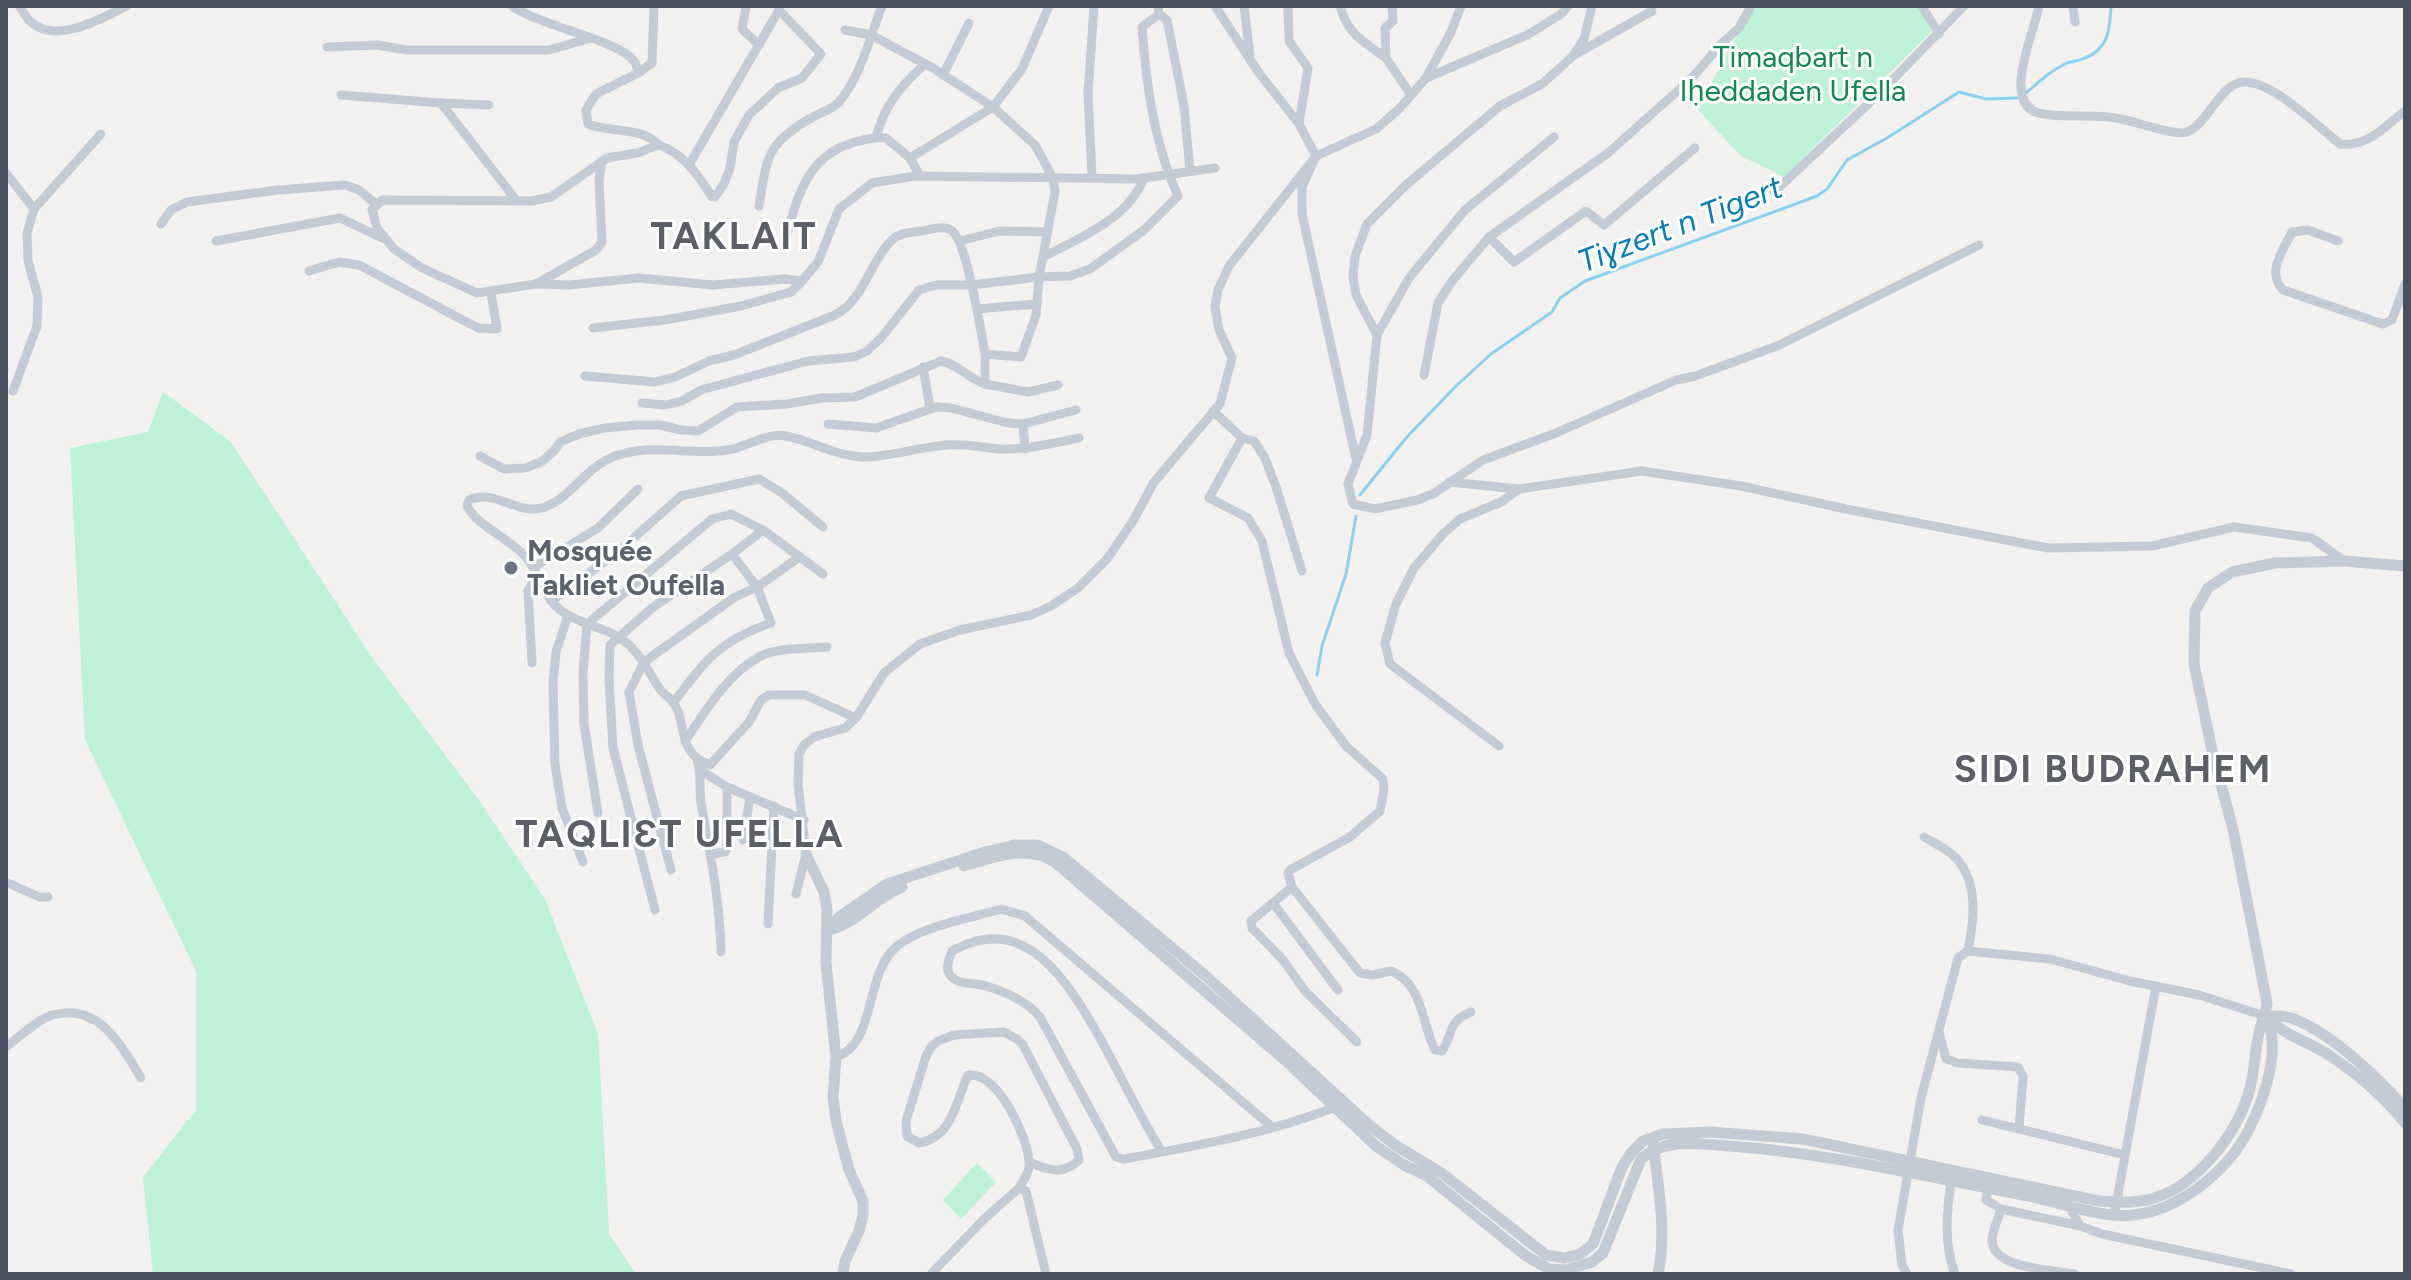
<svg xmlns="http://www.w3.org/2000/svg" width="2411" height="1280" viewBox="0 0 2411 1280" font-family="Figtree,sans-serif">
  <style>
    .green { fill: #bdf2d7 }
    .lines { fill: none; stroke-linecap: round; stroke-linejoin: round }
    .stream { stroke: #88d1f1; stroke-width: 3 }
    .minor { stroke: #c3cbd6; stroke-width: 9 }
    .tertiary { stroke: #c3cbd6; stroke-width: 11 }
    .worship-dot { fill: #6b7280; stroke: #fff; stroke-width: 3 }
    .labels { text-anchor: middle; stroke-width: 6; stroke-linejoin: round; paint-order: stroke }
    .park-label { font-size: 30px; fill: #138657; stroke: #fff }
    .worship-label { font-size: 30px; font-weight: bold; fill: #5b616d; stroke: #fff; text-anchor: start }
    .water-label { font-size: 32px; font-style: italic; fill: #057eb4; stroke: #fff }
    .district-label { font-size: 38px; font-weight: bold; letter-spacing: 2px; fill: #5c6066; stroke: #fff }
  </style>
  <rect width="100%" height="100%" fill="#f3f0f0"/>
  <g class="green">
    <path d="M1753,6H1920L1931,32L1784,177L1741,156L1697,109Z"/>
    <path d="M163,392L230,441L374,660L478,799L545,899L598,1034L609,1234L636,1274H153L143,1177L196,1110V971L85,740L70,448L148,432Z"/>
    <path d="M977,1163L996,1182L961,1219L943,1200Z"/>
  </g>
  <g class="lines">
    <g class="stream">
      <path d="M2026,93C2039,82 2051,70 2067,63C2073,61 2079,61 2085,58C2109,49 2110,28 2111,6"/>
      <path d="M1360,495L1406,438L1456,386L1491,354L1552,312L1560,298L1585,281L1817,196L1827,189L1847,160L1887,138L1959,92L1986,99L2017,98"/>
      <path d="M1317,675L1322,646L1346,574L1356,516"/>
    </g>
    <g class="minor">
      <path d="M19,6C23,11 26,18 31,22C56,45 102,18 127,6"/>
      <path d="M512,6C540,26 619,40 634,61C637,64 637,69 638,73L596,94L586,110L588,124C610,133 641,126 659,145L637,153L607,158L551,197L532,201L383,200L372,209L377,228L394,249L422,268L477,293L536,284L569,285L639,278L713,285L784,279L802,281L791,292L741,306L665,320L593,328"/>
      <path d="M746,6L742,29L759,45"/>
      <path d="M1215,6L1259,73L1299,124L1316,156L1302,187V214L1356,459"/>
      <path d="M1244,6L1250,56"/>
      <path d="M1288,6L1289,41L1308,68L1299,124"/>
      <path d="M1340,6C1348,35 1363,41 1386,58L1385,28L1393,21L1392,6"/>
      <path d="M1922,6L1939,34"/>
      <path d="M2039,6C2035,31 1998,108 2043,114C2068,118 2092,114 2116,118C2132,120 2176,137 2187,132C2208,124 2221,81 2245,82C2274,82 2317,126 2340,144C2368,147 2384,127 2405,111"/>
      <path d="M2073,6L2075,22"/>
      <path d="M1159,14L1167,20L1184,106L1190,171"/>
      <path d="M327,47L378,45L406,50H549L591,38"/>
      <path d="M1576,54L1652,11"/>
      <path d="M1386,58L1411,95"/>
      <path d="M638,73L652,63L654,6"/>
      <path d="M943,75L969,23"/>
      <path d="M1426,78L1451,32L1461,6"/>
      <path d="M341,95L441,103L516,200"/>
      <path d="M441,103L489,105"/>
      <path d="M1554,137L1465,210L1409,278L1377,335L1367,435L1348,484L1353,504L1375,509L1417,500L1433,494L1483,460L1556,433L1676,380L1695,376L1777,346L1979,245"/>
      <path d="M876,138C884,105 901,86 925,64"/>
      <path d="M659,145C683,153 699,176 712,197H715L724,184L730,168L734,142L749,115L778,88L802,78L821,54L779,10L689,165"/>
      <path d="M910,158L993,107L1022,69L1049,6"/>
      <path d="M6,173L34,209L27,233L28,261L38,297L37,326L13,391"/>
      <path d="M1092,177L1088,94L1094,6"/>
      <path d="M1774,192L1882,91L1964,6"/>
      <path d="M759,206C767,157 766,143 813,117C822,112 833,109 839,102C862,74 869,39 882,6"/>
      <path d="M34,209L101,134"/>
      <path d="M161,224L171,210L187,202L278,190L345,185L359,190L377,205"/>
      <path d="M1489,237L1514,262L1586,211L1604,225L1695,148"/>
      <path d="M785,240C797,200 805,159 849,144C861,140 873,137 886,138L910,158L920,176"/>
      <path d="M216,241L340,218L382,238"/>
      <path d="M960,241L999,231L1048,232"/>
      <path d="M2338,241L2308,230L2292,232C2283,251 2266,272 2283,290L2383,324L2392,320L2405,284"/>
      <path d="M1043,257C1081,237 1127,220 1144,178"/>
      <path d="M309,271L339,262L359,265L478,328L497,329L491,292"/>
      <path d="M802,281L818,262L839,209L872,183L915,176L1137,179L1215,168"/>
      <path d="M536,284L596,250L602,242L599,180L602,161"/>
      <path d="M977,309L1037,304"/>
      <path d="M1377,335L1356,295L1353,276L1355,256L1367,224L1406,185L1500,106L1542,84L1573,56L1584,39L1592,6"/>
      <path d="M923,367L930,408"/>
      <path d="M1424,375L1438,303L1452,281L1489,237L1608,153L1692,78L1722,43L1739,28L1751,6"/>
      <path d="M585,376L655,382L675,377L709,361L734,355L835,315C863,301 869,265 889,243C898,232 909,233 922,231C931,229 944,225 952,231C967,242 981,332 985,354L1021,357L1036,315L1039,277L1055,192L1053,178L1035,145L993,107L933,68L871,35L845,30"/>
      <path d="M985,384L1028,392L1058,385"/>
      <path d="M642,403L666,405L682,401L701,390L808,361L854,357L867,351L881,338L919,290L936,285H970L1039,277L1070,276L1090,269L1144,230L1178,196C1154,144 1146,83 1142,27L1159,14L1158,6"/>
      <path d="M1213,411L1242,438L1209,498L1248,518L1262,541L1289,653L1315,704L1346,746L1383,779L1384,790L1380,811L1350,837L1290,870L1288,873L1292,887L1360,973L1373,975L1391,971C1423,983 1422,1025 1435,1050L1442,1051C1454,1034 1446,1022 1471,1012"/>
      <path d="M828,424L876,428L936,407L951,408L1008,423L1023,424L1076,410"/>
      <path d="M1023,424L1025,449"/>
      <path d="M1242,438L1254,441L1265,458L1276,487L1302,571"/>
      <path d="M480,456L504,469L525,468L541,462L554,451L560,442L579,434L605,428L637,425H660L681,430L698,431L737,407L786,404L822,398L855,397L941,361C960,365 967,378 985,384V354"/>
      <path d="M1449,482L1519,489L1642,471L1741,486L1846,509L2048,548L2152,546L2234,527L2312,538L2344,561"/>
      <path d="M732,554L763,530"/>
      <path d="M534,567L598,528L638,489"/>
      <path d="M551,601L619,551L681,496L759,479L782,493L823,527"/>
      <path d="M568,615L556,652L553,683L555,764L562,808L583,862"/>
      <path d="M532,663L528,591L537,574"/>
      <path d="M856,718L805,695H769L761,700L749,722L710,765C674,752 689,721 672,701C668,696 663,694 659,688C650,674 644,660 632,648C614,628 585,627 563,612C543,599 541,574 526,557C509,538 477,526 467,506L469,500C495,488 520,517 545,507C572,497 586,467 613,457C651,442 689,456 728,450C747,447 767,432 786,436C813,441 835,456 862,457C890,457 919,447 947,445C969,443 981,448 1001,449C1027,450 1053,443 1079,438"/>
      <path d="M685,741C705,712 727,674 759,657C777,647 807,649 827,647"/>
      <path d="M1499,746L1390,664L1385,643L1396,604L1414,568L1442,535L1460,519L1501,502L1519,489"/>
      <path d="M697,760C702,774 699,789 701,803C710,853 720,901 721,952"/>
      <path d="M700,770L727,787L804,820"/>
      <path d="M598,813L584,724L583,674L587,624L712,519L731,514L763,530L823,574"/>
      <path d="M743,840L750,797"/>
      <path d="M711,854L725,852L727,848V787"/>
      <path d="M671,870L638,745L629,692L644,662L735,597L757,587L798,558"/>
      <path d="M6,882L39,897H48"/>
      <path d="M1292,887L1251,921L1252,928L1283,960L1305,991L1357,1042"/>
      <path d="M796,894L806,854L798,784L799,754L804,745L814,737L845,728L856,718L884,673L920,644L960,630L1031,615L1051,606L1078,588L1107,559L1133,521L1154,482L1220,404L1232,358L1219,330L1215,307L1218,290L1229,266L1316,156L1376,129L1399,109L1426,78L1529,34L1561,14L1568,6"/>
      <path d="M1273,903L1338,990"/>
      <path d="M655,910L613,748L609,680L610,645L652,608L732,554L757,587L771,623C720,640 705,661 674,702"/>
      <path d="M768,924L774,806"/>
      <path d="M1968,951L2050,959L2130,981L2199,995L2265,1016"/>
      <path d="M1939,1032L1946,1059L1958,1063L2018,1067L2023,1076L2019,1129"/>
      <path d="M6,1047C19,1037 37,1020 52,1015C99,1002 121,1045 141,1078"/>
      <path d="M836,1057C876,1045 864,975 896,947C920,926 971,918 1001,909L1025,916L1272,1127"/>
      <path d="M1982,1120L2125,1155"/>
      <path d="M1162,1152C1139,1115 1121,1076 1100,1038C1069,984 1026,909 952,951C949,959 945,968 950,975C958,986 975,982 986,986C1006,992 1027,1001 1040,1017L1116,1157L1124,1159C1196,1146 1270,1133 1338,1106"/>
      <path d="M1952,1175C1947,1207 1943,1243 1955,1274"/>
      <path d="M1019,1188C1024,1180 1031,1170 1029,1160C1026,1134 998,1072 968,1075C955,1103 953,1137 919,1143L907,1136L906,1121L926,1056L931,1047L938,1041L954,1035L1004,1032L1017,1039L1023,1045L1077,1149L1079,1160C1064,1175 1048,1171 1030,1162"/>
      <path d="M1988,1190L1986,1200L2001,1209"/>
      <path d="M2068,1204L2080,1226L2102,1234L2291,1274"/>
      <path d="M2114,1216L2156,986"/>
      <path d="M931,1274L984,1219L1019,1188L1026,1191L1046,1274"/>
      <path d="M1907,1274L1902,1265L1898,1230L1921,1098L1958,958L1968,951C1974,921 1979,883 1956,858C1948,849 1934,843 1924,837"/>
      <path d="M2075,1274C2054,1270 1992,1269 1992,1240C1992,1230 1999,1218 2001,1209L2080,1226"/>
    </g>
    <g class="tertiary">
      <path d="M806,854L824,892L827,909L826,963L836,1057L833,1097L836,1121L849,1170L863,1201V1216L859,1231L845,1261L843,1274"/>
      <path d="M964,866C995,857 1025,844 1055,862L1287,1062L1376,1146L1404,1165L1427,1176L1526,1256L1549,1269L1566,1270L1592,1262L1603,1253L1641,1159C1664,1137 1701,1144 1729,1146C1831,1153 1932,1178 2033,1197C2063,1203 2104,1219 2133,1215C2181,1210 2230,1169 2250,1127C2262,1102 2274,1068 2272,1040C2272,1032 2268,1024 2266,1017"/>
      <path d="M828,930L839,917L887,884L985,852L1014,845H1037L1063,857L1207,977L1368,1124L1395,1145L1443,1174L1546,1255L1565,1258L1580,1254L1593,1244L1622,1167L1631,1153L1643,1141L1663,1134L1710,1132L1803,1139L2099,1201C2117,1202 2136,1204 2154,1198C2197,1185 2235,1136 2248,1095C2255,1075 2254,1054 2259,1033C2261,1023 2266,1014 2267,1003L2233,829L2213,755L2194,664L2195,611L2208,588L2232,572L2275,563L2344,561L2405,566"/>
      <path d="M828,930C857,924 875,897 902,887"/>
      <path d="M2265,1016C2273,1016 2283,1015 2291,1018C2330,1031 2378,1078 2405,1108"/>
      <path d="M2269,1019C2286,1036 2309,1042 2329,1055C2356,1073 2384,1097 2405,1123"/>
      <path d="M1653,1143C1658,1186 1667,1231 1658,1274"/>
    </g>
  </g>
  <circle class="worship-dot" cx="511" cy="568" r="8"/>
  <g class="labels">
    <g class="park-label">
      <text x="1793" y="67">Timaqbart n<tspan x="1793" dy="34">Iḥeddaden Ufella</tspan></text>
    </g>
    <g class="worship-label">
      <text x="527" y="561">Mosquée<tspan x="527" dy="34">Takliet Oufella</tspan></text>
    </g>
    <g class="water-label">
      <text transform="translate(1680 224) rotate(-21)" y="11">Tiɣzert n Tigert</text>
    </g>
    <g class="district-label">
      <text x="734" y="249">TAKLAIT</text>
      <text x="2113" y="782">SIDI BUDRAHEM</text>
      <text x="680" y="847">TAQLIƐT UFELLA</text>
    </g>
  </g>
  <rect width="2411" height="1280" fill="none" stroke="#47515f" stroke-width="16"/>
</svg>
